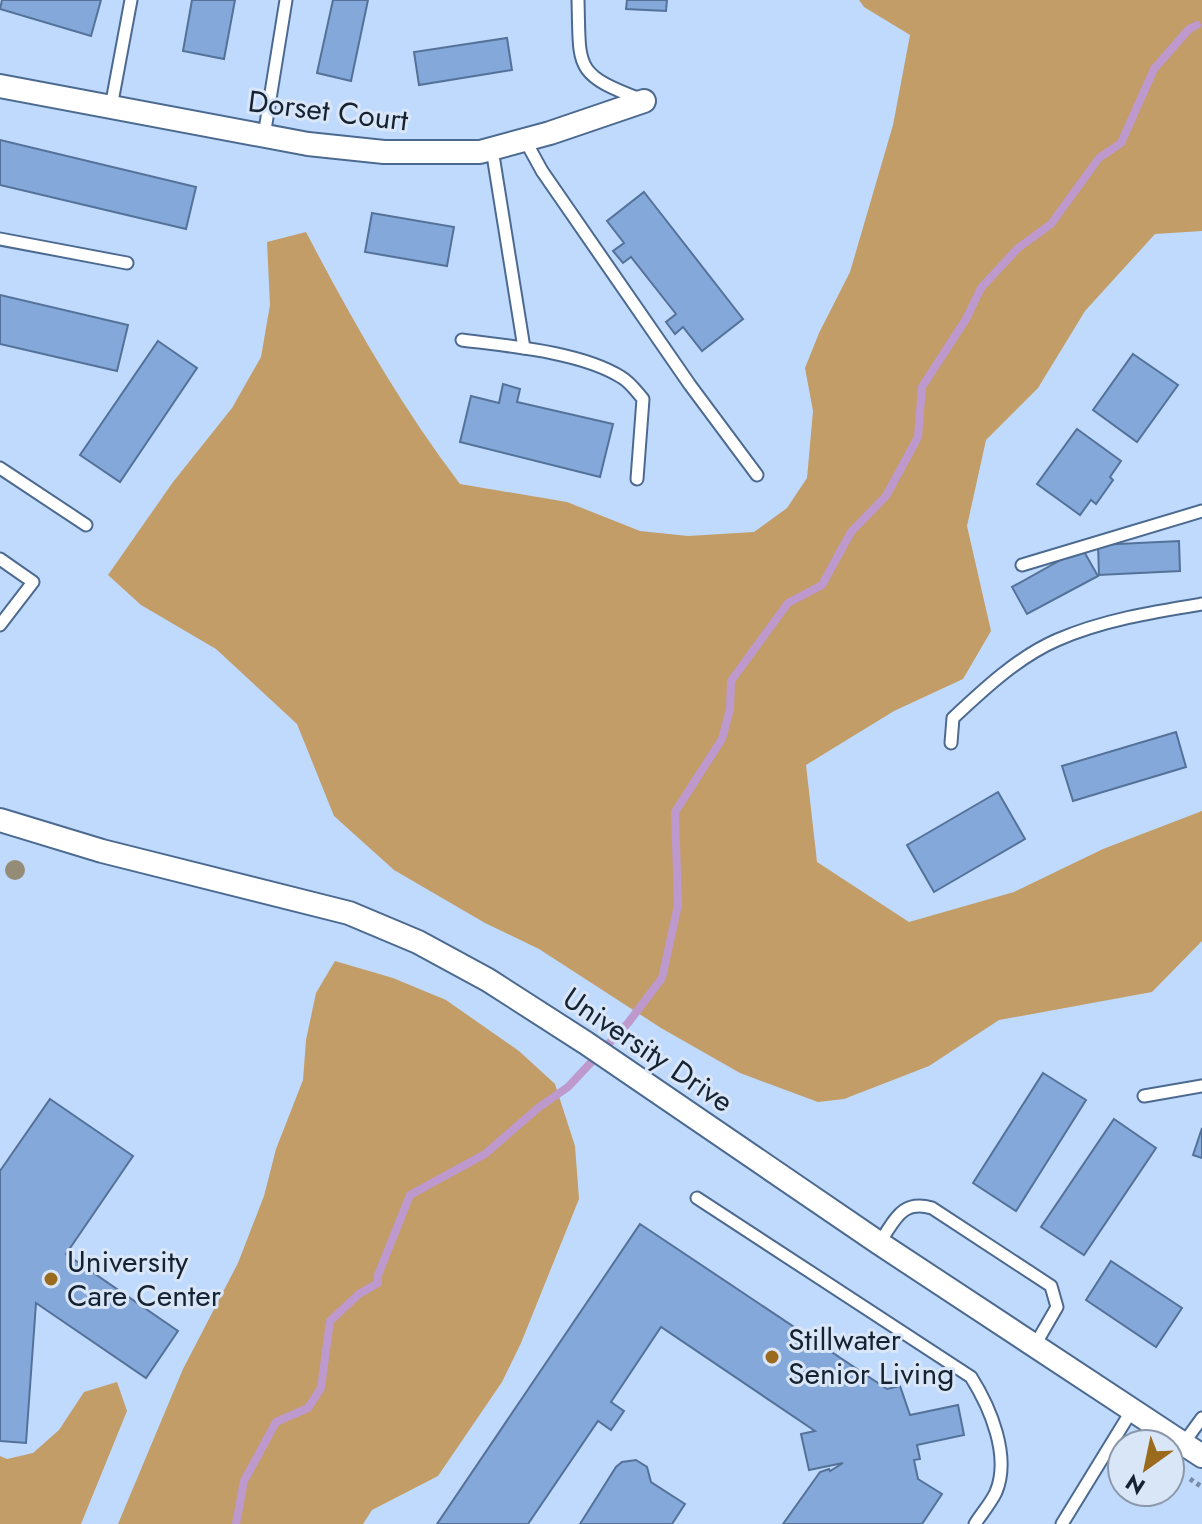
<svg xmlns="http://www.w3.org/2000/svg" width="1202" height="1524" viewBox="0 0 1202 1524" font-family="Jost,sans-serif">
  <style>
    .forest { fill: #c29d68 }
    .lines { fill: none; stroke-linecap: round; stroke-linejoin: round }
    .stream { stroke: #bd99cd; stroke-width: 8 }
    .building { fill: #83a8d9; stroke: #547299; stroke-width: 2 }
    .service-casing { stroke: #4c6a90; stroke-width: 15 }
    .minor-casing { stroke: #4c6a90; stroke-width: 26 }
    .path { stroke: #788ca7; stroke-width: 5; stroke-dasharray: 4 4; stroke-linecap: butt }
    .service { stroke: #fff; stroke-width: 11 }
    .minor { stroke: #fff; stroke-width: 22 }
    .tree { fill: #958c77 }
    .poi-dot { fill: #9a6b1c; stroke: #d9e6f8; stroke-width: 3 }
    .labels { text-anchor: middle; stroke-width: 6; stroke-linejoin: round; paint-order: stroke }
    .street-label { font-size: 30px; fill: #152232; stroke: #d9e6f8 }
    .poi-label { font-size: 30px; fill: #152232; stroke: #d9e6f8; text-anchor: start }
  </style>
  <rect width="100%" height="100%" fill="#c0dafd"/>
  <g class="forest">
    <path d="M859,0H1202V231L1155,234L1085,311L1038,388L986,440L967,526L991,631L963,679L894,711L806,765L817,862L909,922L1014,892L1103,849L1202,811V941L1152,992L999,1020L929,1066L844,1099L818,1102L740,1073L661,1028L539,949L485,923L394,870L334,816L297,724L216,649L141,605L108,575L173,482L232,408L261,357L270,305L267,242L306,232C352,320 400,405 460,484L567,502L640,531L688,536L754,532L787,508L807,478L813,411L805,368L819,333L850,272L893,125L910,35L864,7Z"/>
    <path d="M335,961L393,978L446,1000L519,1051L555,1084L575,1146L579,1199L521,1343L502,1382L438,1476L372,1510L363,1524H118L183,1369L238,1263L264,1196L276,1149L303,1080L306,1040L316,993Z"/>
    <path d="M117,1382L127,1411L81,1524H0V1456L7,1459L33,1453L59,1430L84,1392Z"/>
  </g>
  <g class="lines">
    <path class="stream" d="M236,1524L244,1481L276,1422L308,1408L321,1388L330,1321L359,1294L378,1283V1275L410,1195L485,1154L538,1108L568,1087L628,1023L662,978L678,905L675,812L722,739L730,709L731,681L788,603L822,585L851,532L886,496L918,437L922,387L966,319L981,288L1018,248L1051,224L1099,158L1121,143L1154,69L1189,29L1197,25"/>
  </g>
  <g class="building">
    <path d="M2,0H101L91,36L0,9Z"/>
    <path d="M192,0H235L224,59L183,51Z"/>
    <path d="M333,0H368L351,81L317,73Z"/>
    <path d="M627,0H667L666,11L626,9Z"/>
    <path d="M507,38L512,70L419,85L414,52Z"/>
    <path d="M0,140L196,187L186,229L0,185Z"/>
    <path d="M644,192L743,319L702,351L683,327L675,334L666,322L676,314L631,257L623,263L613,251L624,243L607,221Z"/>
    <path d="M372,213L454,227L447,266L365,252Z"/>
    <path d="M0,295L128,325L117,371L0,344Z"/>
    <path d="M158,341L197,368L120,482L80,455Z"/>
    <path d="M1133,354L1178,385L1137,442L1093,410Z"/>
    <path d="M503,384L520,389L517,402L613,424L600,477L460,442L471,396L499,403Z"/>
    <path d="M1077,429L1121,461L1110,477L1113,480L1096,504L1091,500L1080,515L1037,484Z"/>
    <path d="M1179,541L1180,571L1099,575L1098,545Z"/>
    <path d="M1082,548L1098,576L1027,614L1012,587Z"/>
    <path d="M1176,732L1186,767L1073,801L1062,766Z"/>
    <path d="M998,792L1025,839L934,892L907,845Z"/>
    <path d="M1043,1073L1086,1100L1016,1211L973,1183Z"/>
    <path d="M50,1099L133,1156L66,1254L178,1331L146,1378L36,1303L26,1443L0,1441V1171Z"/>
    <path d="M1114,1119L1156,1148L1084,1255L1041,1227Z"/>
    <path d="M1202,1128V1158L1193,1155Z"/>
    <path d="M640,1224L887,1389L900,1386L910,1415L958,1405L964,1435L917,1445L920,1459L914,1460L918,1479L942,1494L922,1524H783L820,1472L829,1469L830,1471L843,1463L809,1470L801,1434L815,1431L661,1327L611,1402L624,1411L611,1430L598,1421L528,1524H437Z"/>
    <path d="M1111,1261L1182,1308L1156,1347L1086,1300Z"/>
    <path d="M636,1460L647,1467L651,1482L685,1504L672,1524H580L616,1467L622,1462Z"/>
  </g>
  <g class="lines">
    <defs>
      <g id="service">
        <path d="M578,0C580,67 573,74 640,99"/>
        <path d="M111,107L131,0"/>
        <path d="M264,136L286,0"/>
        <path d="M525,140L542,171L690,385L757,475"/>
        <path d="M492,149L524,348"/>
        <path d="M0,239L127,263"/>
        <path d="M462,340C509,346 581,352 621,377C630,382 636,391 643,399L637,479"/>
        <path d="M0,468L86,525"/>
        <path d="M0,559L33,582L0,625"/>
        <path d="M1022,565L1202,511"/>
        <path d="M951,743L953,718C984,689 1018,657 1057,640C1103,620 1153,612 1202,604"/>
        <path d="M1144,1096L1202,1086"/>
        <path d="M697,1198L971,1377C990,1407 1011,1456 996,1492C991,1503 981,1514 975,1524"/>
        <path d="M879,1243C895,1221 901,1199 932,1208L1051,1286L1057,1307L1035,1345"/>
        <path d="M1183,1444L1202,1418"/>
        <path d="M1062,1524L1132,1410"/>
      </g>
      <g id="minor">
        <path d="M0,86L308,144L384,152H480L550,133L644,101"/>
        <path d="M0,820L102,851L349,913L418,942L488,980L586,1043L879,1243L1202,1456"/>
      </g>
    </defs>
    <use href="#service" class="service-casing"/>
    <use href="#minor" class="minor-casing"/>
    <path class="path" d="M1190,1479L1202,1487"/>
    <use href="#service" class="service"/>
    <use href="#minor" class="minor"/>
  </g>
  <circle class="tree" cx="15" cy="870" r="10"/>
  <g class="poi-dot">
    <circle cx="51" cy="1279" r="8"/>
    <circle cx="772" cy="1357" r="8"/>
  </g>
  <g class="labels">
    <g class="street-label">
      <text transform="translate(328 111) rotate(7)" y="10">Dorset Court</text>
      <text transform="translate(648 1050) rotate(34)" y="10">University Drive</text>
    </g>
    <g class="poi-label">
      <text x="67" y="1272">University<tspan x="67" dy="34">Care Center</tspan></text>
      <text x="788" y="1350">Stillwater<tspan x="788" dy="34">Senior Living</tspan></text>
    </g>
  </g>
  <g transform="translate(1146 1468) rotate(213)"><circle r="38" fill="#d9e6f8" stroke="#8b98a9" stroke-width="2"/>
  <path d="M0-6L14 30L0 20L-14 30Z" fill="#9a6b1c"/>
  <text y="-12" font-size="22" font-weight="bold" text-anchor="middle" fill="#152232">N</text>
  </g>
</svg>
